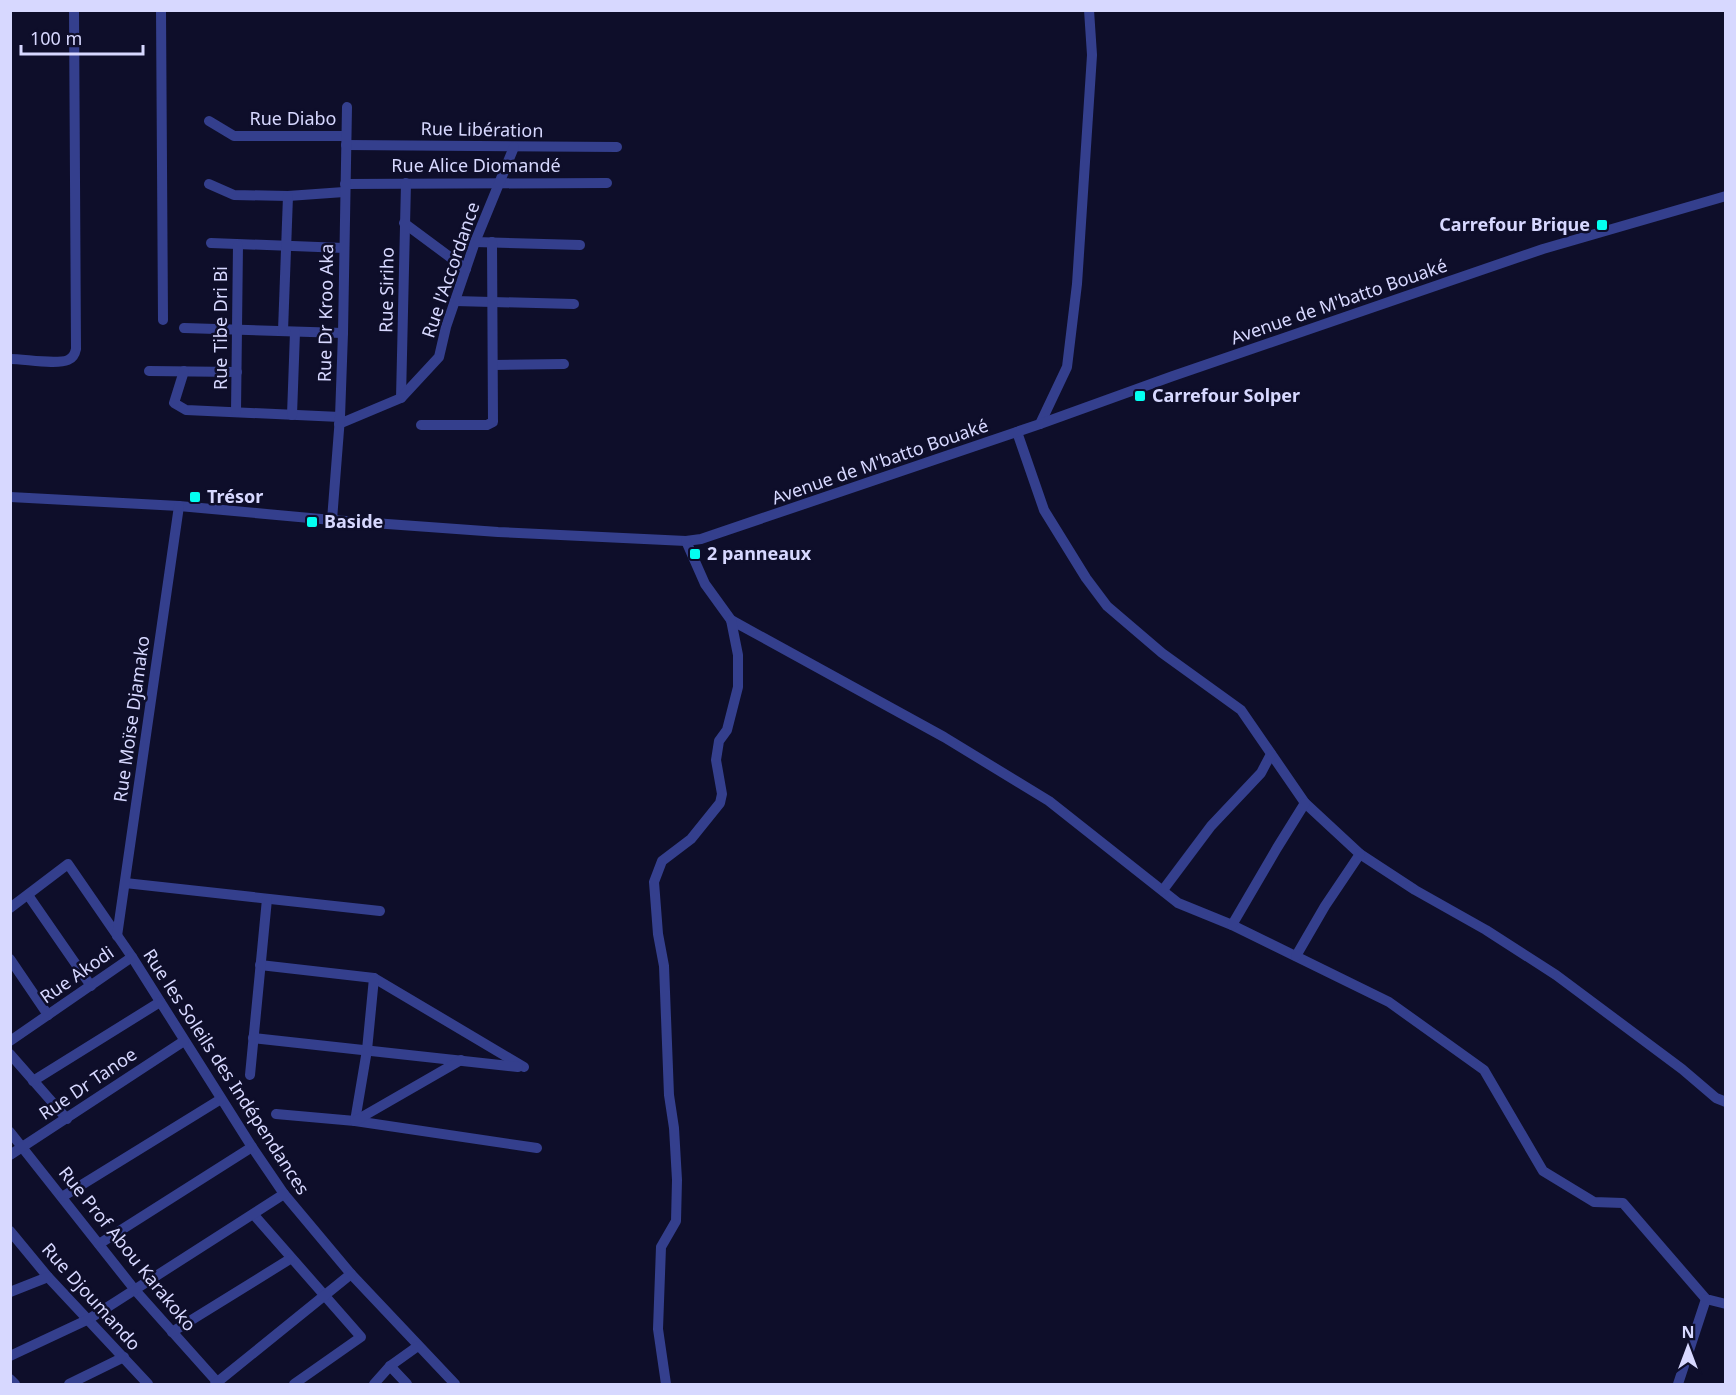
<svg xmlns="http://www.w3.org/2000/svg" width="1736" height="1395" viewBox="0 0 1736 1395" font-family="'Noto Sans',sans-serif">
  <style>
    .lines { fill: none; stroke-linecap: round; stroke-linejoin: round }
    .minor { stroke: #343f8d; stroke-width: 10 }
    .poi-dot { fill: #03fff1; stroke: #0e0e2a; stroke-width: 2 }
    .labels { text-anchor: middle; stroke-width: 5; stroke-linejoin: round; paint-order: stroke }
    .street-label { font-size: 18px; fill: #d7d8ff; stroke: #0e0e2a }
    .poi-label { font-size: 18px; font-weight: bold; fill: #d7d8ff; stroke: #0e0e2a; text-anchor: start }
  </style>
  <rect width="100%" height="100%" fill="#0e0e2a"/>
  <g class="lines">
    <g class="minor">
      <path d="M161,10L163,320"/>
      <path d="M209,121L234,136H346"/>
      <path d="M346,145L617,147"/>
      <path d="M209,184L234,195L288,196L344,192"/>
      <path d="M345,184L607,183"/>
      <path d="M404,223L466,269"/>
      <path d="M475,242L580,245"/>
      <path d="M211,243L344,248"/>
      <path d="M455,301L574,304"/>
      <path d="M184,328L343,333"/>
      <path d="M283,331L288,196"/>
      <path d="M10,359C25,359 56,365 68,360C73,358 75,354 76,349L74,10"/>
      <path d="M493,365L564,364"/>
      <path d="M149,371L237,372"/>
      <path d="M184,371L174,403L186,410L340,417"/>
      <path d="M401,398L406,183"/>
      <path d="M236,412L238,245"/>
      <path d="M292,415L295,332"/>
      <path d="M339,424L401,398L439,357L446,327L475,242L514,147"/>
      <path d="M1040,424L1067,367L1077,284L1092,55L1089,10"/>
      <path d="M421,425H487L493,422L492,242"/>
      <path d="M1017,432L1044,510L1086,578L1107,606L1162,653L1241,710L1305,803L1360,854L1415,890L1486,930L1556,975L1682,1069L1716,1098L1726,1102"/>
      <path d="M10,497L179,506L332,520L498,532L686,541L701,539L1040,424L1173,376L1543,249L1726,196"/>
      <path d="M332,520L340,417L343,333L347,107"/>
      <path d="M686,541L705,584L731,620L944,737L1049,801L1178,903L1232,925L1389,1002L1484,1070L1543,1171L1594,1202L1623,1203L1706,1299L1726,1304"/>
      <path d="M125,883L380,911"/>
      <path d="M1163,890L1211,826L1261,773L1271,754"/>
      <path d="M28,895L91,986"/>
      <path d="M10,908L68,864L132,957L252,1147L284,1194L351,1274L455,1384"/>
      <path d="M1232,925L1277,848L1305,803"/>
      <path d="M117,936L179,506"/>
      <path d="M1296,956L1325,906L1360,854"/>
      <path d="M10,959L48,1015"/>
      <path d="M260,965L374,978L524,1067"/>
      <path d="M253,1038L518,1067"/>
      <path d="M10,1041L132,957"/>
      <path d="M10,1054L67,1119"/>
      <path d="M250,1075L267,899"/>
      <path d="M33,1081L160,1002"/>
      <path d="M276,1114L355,1121L537,1148"/>
      <path d="M355,1121L367,1050L374,978"/>
      <path d="M355,1121L461,1060"/>
      <path d="M10,1132L135,1290L219,1384"/>
      <path d="M10,1155L184,1041"/>
      <path d="M62,1197L221,1099"/>
      <path d="M254,1215L361,1337L294,1384"/>
      <path d="M10,1231L48,1277L148,1384"/>
      <path d="M99,1244L252,1147"/>
      <path d="M10,1292L48,1277"/>
      <path d="M172,1332L290,1259"/>
      <path d="M10,1356L89,1319L284,1194"/>
      <path d="M390,1366L407,1384"/>
      <path d="M10,1379L15,1384"/>
      <path d="M69,1384L124,1357"/>
      <path d="M215,1384L351,1274"/>
      <path d="M374,1384L390,1366L418,1346"/>
      <path d="M666,1384L658,1329L661,1247L676,1221L677,1180L674,1128L669,1095L664,966L658,934L654,882L662,861L691,839L720,803L722,794L716,760L719,741L727,730L738,687V655L731,620"/>
      <path d="M1678,1384L1706,1299"/>
    </g>
  </g>
  <g class="poi-dot">
    <rect x="1596" y="219" width="12" height="12" rx="3"/>
    <rect x="1134" y="390" width="12" height="12" rx="3"/>
    <rect x="189" y="491" width="12" height="12" rx="3"/>
    <rect x="306" y="516" width="12" height="12" rx="3"/>
    <rect x="689" y="548" width="12" height="12" rx="3"/>
  </g>
  <g class="labels">
    <g class="street-label">
      <text x="293" y="125">Rue Diabo</text>
      <text transform="translate(482 130) rotate(1)" y="6">Rue Libération</text>
      <text x="476" y="172">Rue Alice Diomandé</text>
      <text transform="translate(451 270) rotate(-71)" y="6">Rue l'Accordance</text>
      <text transform="translate(387 290) rotate(-89)" y="6">Rue Siriho</text>
      <text transform="translate(1339 302) rotate(-19)" y="6">Avenue de M'batto Bouaké</text>
      <text transform="translate(326 313) rotate(-89)" y="6">Rue Dr Kroo Aka</text>
      <text transform="translate(221 328) rotate(-90)" y="6">Rue Tibe Dri Bi</text>
      <text transform="translate(880 462) rotate(-19)" y="6">Avenue de M'batto Bouaké</text>
      <text transform="translate(132 719) rotate(-82)" y="6">Rue Moïse Djamako</text>
      <text transform="translate(77 975) rotate(-35)" y="6">Rue Akodi</text>
      <text transform="translate(226 1072) rotate(57)" y="6">Rue les Soleils des Indépendances</text>
      <text transform="translate(88 1084) rotate(-34)" y="6">Rue Dr Tanoe</text>
      <text transform="translate(127 1249) rotate(51)" y="6">Rue Prof Abou Karakoko</text>
      <text transform="translate(91 1297) rotate(48)" y="6">Rue Djoumando</text>
    </g>
    <g class="poi-label">
      <text x="1590" y="231" text-anchor="end">Carrefour Brique</text>
      <text x="1152" y="402">Carrefour Solper</text>
      <text x="207" y="503">Trésor</text>
      <text x="324" y="528">Baside</text>
      <text x="707" y="560">2 panneaux</text>
    </g>
  </g>
  <rect width="1736" height="1395" fill="none" stroke="#d7d8ff" stroke-width="24"/>
  <g transform="translate(1688 1347)" stroke="#0e0e2a" stroke-width="4.5" paint-order="stroke">
  <path d="M0-4.5L10 22L0 15L-10 22Z" fill="#d7d8ff"/>
  <text y="-9" font-size="16" font-weight="bold" text-anchor="middle" fill="#d7d8ff">N</text>
  </g>
  <path d="M21 45v9h122v-9" fill="none" stroke="#d7d8ff" stroke-width="3"/>
  <text x="30" y="45" font-size="18" fill="#d7d8ff" stroke="#0e0e2a" stroke-width="4.5" paint-order="stroke">100 m</text>
</svg>
